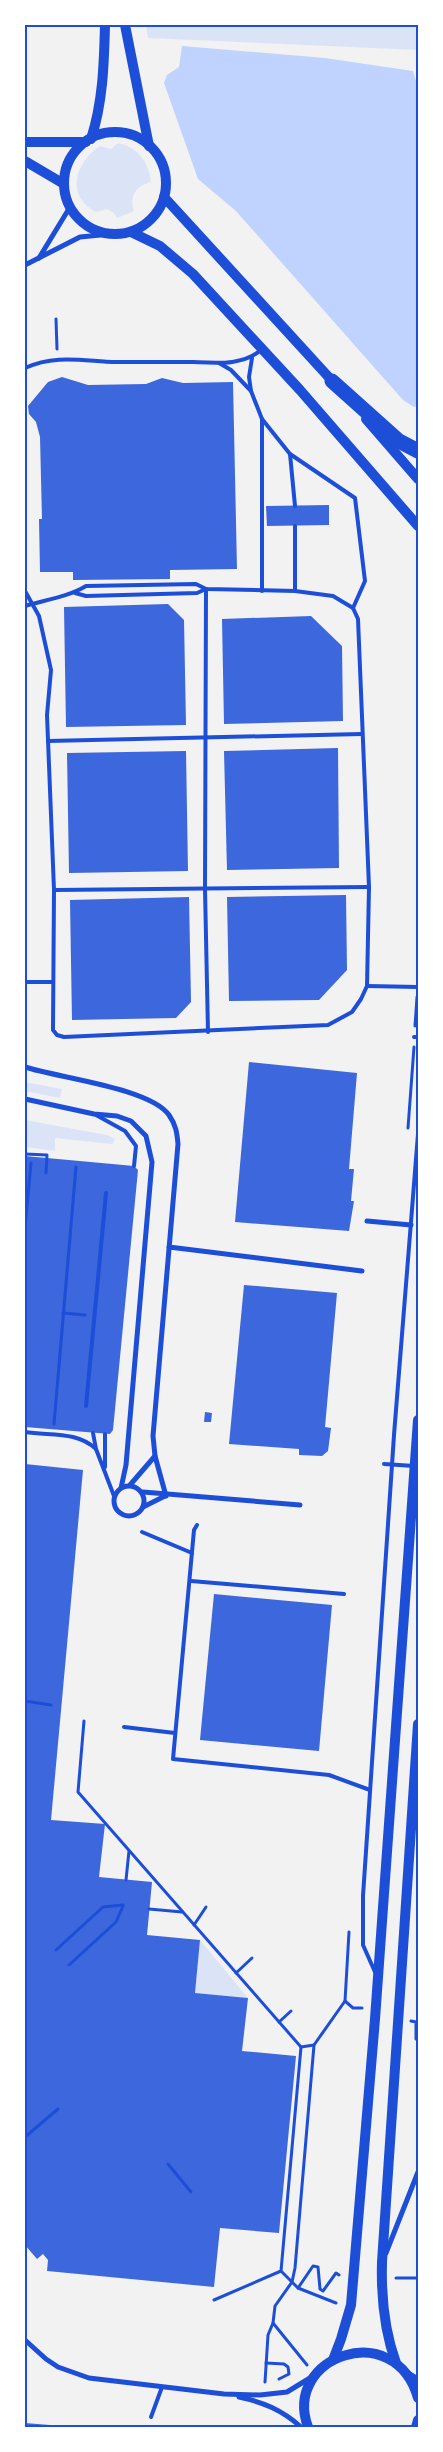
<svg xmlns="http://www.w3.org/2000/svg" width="443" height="2452" viewBox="0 0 443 2452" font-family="'PT Sans',sans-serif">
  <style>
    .green { fill: #dbe4f7 }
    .water { fill: #bfd3fe }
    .building { fill: #3d67dc }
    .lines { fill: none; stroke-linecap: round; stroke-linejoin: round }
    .path { stroke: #1d4ed8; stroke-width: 3 }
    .service { stroke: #1d4ed8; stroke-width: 4 }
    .minor { stroke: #1d4ed8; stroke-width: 5 }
    .secondary { stroke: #1d4ed8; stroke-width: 10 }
    .motorway { stroke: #1d4ed8; stroke-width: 15 }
    .neatline { fill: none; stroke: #1d4ed8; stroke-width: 2 }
  </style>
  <rect width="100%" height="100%" fill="#f2f2f2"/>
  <g class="green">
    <path d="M146,25H418V50L148,38Z"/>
    <path d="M118,143C138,147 149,163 151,182C136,186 129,196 134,211L117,218L114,213L107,209L96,212C65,196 75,162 100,146L111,149Z"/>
    <path d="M25,1082L62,1089L60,1098L25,1091Z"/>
    <path d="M25,1120L107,1135L115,1139L112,1144L55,1138V1151L25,1147Z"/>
    <path d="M200,1940L248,1998L195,1993Z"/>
  </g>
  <path class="water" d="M182,46L325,58L413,71L418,88V406L414,407L403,400L236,211L198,179L164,83L167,75L179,67Z"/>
  <g class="building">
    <path d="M62,377L88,385L146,384L162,378L183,383L233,382L237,569L170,570V579L73,580V572H40L39,519H42L40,437L36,422L29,414L28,406L48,382Z"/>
    <path d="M329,505V525L267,526L266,506Z"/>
    <path d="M168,604L184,620L186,725L66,727L64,607Z"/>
    <path d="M311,616L342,646L343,721L224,724L222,619Z"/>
    <path d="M338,748L339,868L227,870L224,751Z"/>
    <path d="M186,751L188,871L69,873L67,753Z"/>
    <path d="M346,895L347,970L319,1000L229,1001L227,897Z"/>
    <path d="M189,897L191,1002L176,1018L72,1020L70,900Z"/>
    <path d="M249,1062L357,1073L349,1169H354L351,1201H354L349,1231L235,1222Z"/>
    <path d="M25,1156L134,1166L138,1170L113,1430L110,1434L25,1427Z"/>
    <path d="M244,1285L337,1293L325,1427L331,1428L328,1451L322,1456L299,1455V1449L229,1444Z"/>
    <path d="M205,1412L212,1413L211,1422H204Z"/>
    <path d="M25,1464L83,1470L51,1820L105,1824L99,1877L152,1882L147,1935L200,1940L195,1993L248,1998L242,2051L296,2056L279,2233L220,2228L214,2287L47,2271L48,2260L43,2254L37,2259L25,2245Z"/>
    <path d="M214,1594L332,1605L319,1751L200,1740Z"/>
    <path d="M25,2423L62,2426V2427H25Z"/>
  </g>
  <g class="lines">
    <g class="path">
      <path d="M56,319L57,349"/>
      <path d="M415,1026L417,997"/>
      <path d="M408,1128L414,1047"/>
      <path d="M25,1154L47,1155L46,1173"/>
      <path d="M25,1228L31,1163"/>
      <path d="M63,1313L85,1315"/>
      <path d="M54,1424L76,1167"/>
      <path d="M25,1701L51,1705"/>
      <path d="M84,1721L78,1792L301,2047L281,2271L214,2300"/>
      <path d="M126,1880L129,1851"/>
      <path d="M149,1909L182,1912"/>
      <path d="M194,1925L206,1907"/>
      <path d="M56,1950L103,1907L123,1905"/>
      <path d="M69,1965L116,1922L123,1906"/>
      <path d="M236,1973L252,1958"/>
      <path d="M345,2001L353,2008H362"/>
      <path d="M411,2021L416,2022V2039H418"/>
      <path d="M279,2022L291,2011"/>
      <path d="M301,2047L314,2045"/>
      <path d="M25,2137L58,2109"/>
      <path d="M168,2164L191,2192"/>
      <path d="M281,2271L298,2288L336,2303"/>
      <path d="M396,2278H418"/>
      <path d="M298,2288L313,2266L318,2267L320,2289L323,2291L336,2273L339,2275"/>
      <path d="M266,2363L284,2364L288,2367L289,2374L279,2379"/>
      <path d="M307,2365L273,2323L275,2306L292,2282L295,2268L314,2045L345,2001L349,1932"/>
      <path d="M265,2382L268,2335L273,2323"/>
    </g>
    <g class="service">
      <path d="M252,358L249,377L251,391L262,419V591"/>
      <path d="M219,363L231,370L251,391"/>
      <path d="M25,368C55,354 83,361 116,362C141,362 167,362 193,362C216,363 244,366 262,349"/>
      <path d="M262,419L290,454L355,498L365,581L353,608"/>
      <path d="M290,454L295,506"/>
      <path d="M206,589L205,889L208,1032"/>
      <path d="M25,591L39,616L51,670L47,715L54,890L53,1030L57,1035L64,1037L328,1025L352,1012L361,999L367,986L369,887L358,619L353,608L333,596L295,591L206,589L196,584L86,586C68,597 45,600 25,606"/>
      <path d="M295,591V526"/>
      <path d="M75,593L86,596L197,593L206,589"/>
      <path d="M48,741L362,734"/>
      <path d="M54,890L369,887"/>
      <path d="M25,982H52"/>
      <path d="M367,986L418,987"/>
      <path d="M414,1037H418"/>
      <path d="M96,1115L125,1131L136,1146L134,1166"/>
      <path d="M86,1406L106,1193"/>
      <path d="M25,1432C51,1436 77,1431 96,1449"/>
      <path d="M93,1433L96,1449L114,1496"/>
      <path d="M105,1434V1467"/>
      <path d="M384,1464L414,1466"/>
      <path d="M197,1525L194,1530L173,1759L329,1775L370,1790"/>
      <path d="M142,1532L192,1553"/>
      <path d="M191,1581L344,1594"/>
      <path d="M124,1727L175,1733"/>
      <path d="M375,1972L363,1945V1896L394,1435L418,1134"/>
      <path d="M151,2417L162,2387"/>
    </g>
    <g class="minor">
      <path d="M39,258L70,207"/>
      <path d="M25,265L80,237L111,234"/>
      <path d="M25,1067C59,1078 150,1088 169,1115C176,1125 177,1133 178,1144L153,1436L155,1456L130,1485"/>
      <path d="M25,1099L94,1114L117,1116L131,1121L146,1136L152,1162L126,1465L121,1488"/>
      <path d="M367,1221L411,1225"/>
      <path d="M169,1247L362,1271"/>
      <path d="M155,1456L166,1496"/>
      <circle cx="129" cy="1501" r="15"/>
      <path d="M143,1492L300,1505"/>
      <path d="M143,1507L165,1496"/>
      <path d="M386,2253L418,2172"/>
      <path d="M25,2340L46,2359L58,2367L89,2378L224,2394L260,2395L287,2392L310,2378"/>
      <path d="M408,2373L418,2379"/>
      <path d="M239,2397C263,2402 282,2410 301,2427"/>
    </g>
    <g class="secondary">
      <path d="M125,25L149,146"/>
      <circle cx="115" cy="183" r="51"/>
      <path d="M91,139C103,102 104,64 105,25"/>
      <path d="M25,142H86"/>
      <path d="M25,161L64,184"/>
      <path d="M164,197L335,384"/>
      <path d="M131,232L160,246L193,274L300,390L418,526"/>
      <path d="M366,419L418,479"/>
      <path d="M333,2360L341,2339L351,2305L375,2019L418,1420"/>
      <path d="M396,2363C384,2330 381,2297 382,2262L418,1724"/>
      <path d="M308,2427C282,2356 395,2317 418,2398"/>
      <path d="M416,2427L418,2420"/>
    </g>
    <path class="motorway" d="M332,381L399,441L418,451"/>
  </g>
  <rect width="443" height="2452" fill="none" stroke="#ffffff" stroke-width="52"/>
  <rect x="26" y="26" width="391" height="2400" class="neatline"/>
</svg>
